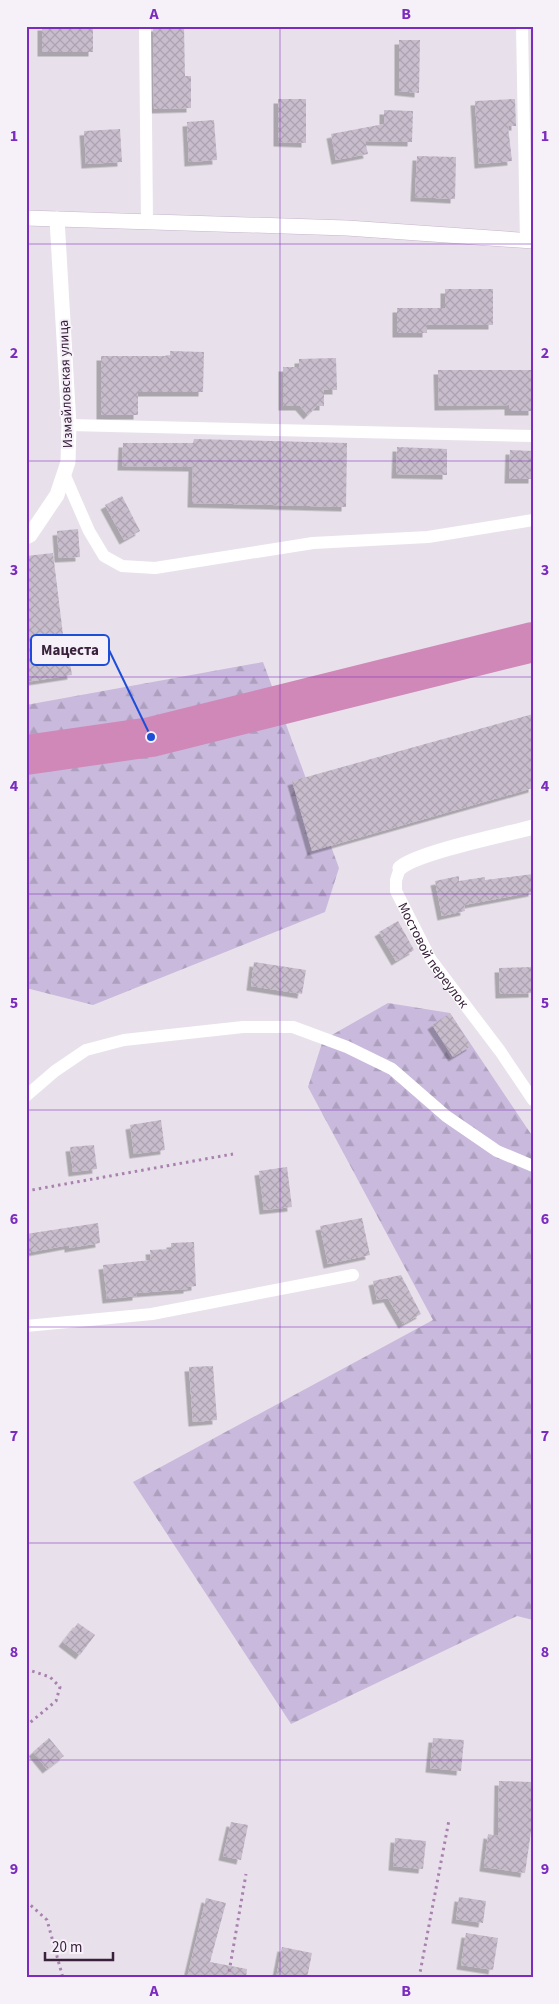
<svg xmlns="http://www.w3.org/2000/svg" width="559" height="2004" viewBox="0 0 559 2004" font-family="'Source Sans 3',sans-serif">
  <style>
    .forest { fill: url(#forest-firs) }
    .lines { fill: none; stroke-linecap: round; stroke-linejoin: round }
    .river { stroke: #d088b8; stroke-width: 40 }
    .building { fill: url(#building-cross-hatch); filter: url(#shadow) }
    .secondary-casing { stroke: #c7b4cb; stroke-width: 16 }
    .path { stroke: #a981af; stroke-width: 3; stroke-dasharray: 2.5 4; stroke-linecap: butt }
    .lane { stroke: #fff; stroke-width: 12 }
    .street { stroke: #fff; stroke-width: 15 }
    .secondary { stroke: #fff; stroke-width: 15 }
    .grid { fill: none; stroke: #7b2cbf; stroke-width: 1; stroke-opacity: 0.55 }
    .labels { text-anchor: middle; stroke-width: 4; stroke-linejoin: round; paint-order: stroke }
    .street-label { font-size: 14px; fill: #39213c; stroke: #f6f1f8 }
    .leader { fill: none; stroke: #1d4ed8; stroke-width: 2 }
    .callout-dot { fill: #1d4ed8; stroke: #f6f1f8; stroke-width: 2 }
    .callout { fill: #f6f1f8; stroke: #1d4ed8; stroke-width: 2 }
    .callout-label { font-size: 15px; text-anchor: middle; font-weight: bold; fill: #39213c }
    .neatline { fill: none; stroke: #7b2cbf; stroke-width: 2 }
    .grid-label { font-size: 16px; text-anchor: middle; font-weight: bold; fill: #7b2cbf }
  </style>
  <defs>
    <pattern id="forest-firs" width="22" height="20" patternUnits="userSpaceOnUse" patternTransform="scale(1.25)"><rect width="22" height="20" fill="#c9b9dc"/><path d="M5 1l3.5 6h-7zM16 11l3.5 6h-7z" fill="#ad9fbe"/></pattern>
    <pattern id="building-cross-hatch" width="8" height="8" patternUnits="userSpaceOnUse" patternTransform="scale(1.25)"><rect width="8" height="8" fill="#c8bdcc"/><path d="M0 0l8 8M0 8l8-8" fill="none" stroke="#ada2b0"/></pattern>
    <filter id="shadow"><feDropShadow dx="-4.5" dy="4.5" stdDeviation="0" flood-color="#0004"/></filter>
  </defs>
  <rect width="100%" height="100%" fill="#e8e1eb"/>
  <g class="forest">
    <path d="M263,662L339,868L325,912L93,1005L26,988V705Z"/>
    <path d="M388,1003L450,1013L533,1137V1620L517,1616L291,1724L133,1482L433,1320L308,1087L323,1040Z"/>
  </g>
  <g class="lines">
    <path class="river" d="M26,755L151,737L533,642"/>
  </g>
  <g class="building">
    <rect x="42" y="26" width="51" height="26"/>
    <path d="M172,26H184L185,76H191V108L154,109L153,27Z"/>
    <path d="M399,40H420L419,93L399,91Z"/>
    <path d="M278,99H306V143L278,142Z"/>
    <path d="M515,99L516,126H508L512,161L479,164L475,101Z"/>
    <path d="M384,110L413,111L412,142L365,141L368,154L336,160L331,134L384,124Z"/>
    <path d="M214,120L217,160L189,162L187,122Z"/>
    <path d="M120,129L122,162L86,164L84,131Z"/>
    <path d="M417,156L456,157L455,199L415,197Z"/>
    <path d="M445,289H493V325H427V333H397V308H445Z"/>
    <path d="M170,351L204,352L203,392H138V415H101V356H170Z"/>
    <path d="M336,358L337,390H324V406H317L308,415L300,406H283V367H299V359Z"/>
    <path d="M438,370H533V411H509V405L439,406Z"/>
    <path d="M194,439L347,443L346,507L192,503L193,467L122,466L123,443H193Z"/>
    <path d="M397,447L447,449V475L396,474Z"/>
    <path d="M510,450L533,451V479H509Z"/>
    <path d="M122,496L140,531L124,540L105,505Z"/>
    <path d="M78,529L80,557L59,558L57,531Z"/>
    <path d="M53,553L65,651H68L72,675L26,682V628L30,627L26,600V586H29L26,556Z"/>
    <path d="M533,714V788L312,851L292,781Z"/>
    <path d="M533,874V892L464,905L465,911L442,916L435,881L459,876V881L485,877V880Z"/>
    <path d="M398,921L414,950L396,961L379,932Z"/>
    <path d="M254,962L306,970L302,994L251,986Z"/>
    <path d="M533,967V993L500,994L499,968Z"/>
    <path d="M450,1013L471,1046L453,1057L432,1025Z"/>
    <path d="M161,1120L165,1150L134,1154L130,1125Z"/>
    <path d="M94,1145L97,1169L73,1172L70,1147Z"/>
    <path d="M287,1167L292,1207L264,1210L259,1171Z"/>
    <path d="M362,1218L370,1255L328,1264L320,1226Z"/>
    <path d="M98,1223L100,1243L69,1248V1245L26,1253V1234Z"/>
    <path d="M194,1242L196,1286L188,1287V1289L137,1293V1296L107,1299L103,1265L151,1260L150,1250L171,1249V1243Z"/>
    <path d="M401,1275L421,1314L403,1324L388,1298L377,1300L373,1281Z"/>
    <path d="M213,1366L217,1420L193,1422L189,1367Z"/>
    <path d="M78,1623L95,1635L80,1655L63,1642Z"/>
    <path d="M49,1738L64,1756L47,1769L33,1752Z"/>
    <path d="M433,1738L464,1740L461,1771L430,1768Z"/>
    <path d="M499,1781L533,1782V1818L525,1873L484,1867L488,1834L498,1836Z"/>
    <path d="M231,1822L248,1825L241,1860L223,1856Z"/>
    <path d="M395,1838L426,1841L423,1869L393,1866Z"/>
    <path d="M459,1897L486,1901L483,1923L456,1919Z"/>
    <path d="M206,1898L226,1903L210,1962L247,1969L246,1978H187Z"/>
    <path d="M466,1933L498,1938L493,1970L461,1965Z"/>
    <path d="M282,1947L312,1953L307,1978H276Z"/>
  </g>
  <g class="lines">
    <defs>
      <path id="secondary" d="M26,218L347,228L533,241"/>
    </defs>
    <use href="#secondary" class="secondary-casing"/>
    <g class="path">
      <path d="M26,1191L233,1154"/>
      <path d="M26,1669L50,1677L60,1687L56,1701L26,1726"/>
      <path d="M26,1901L47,1920L63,1978"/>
      <path d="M228,1978L246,1874"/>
      <path d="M419,1978L449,1820"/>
    </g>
    <g class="lane">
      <path d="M145,26L147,221"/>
      <path d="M522,26L526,241"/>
      <path d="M69,425L533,436"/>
      <path d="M65,476L89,531L104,556L122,566L155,568L313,543L428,537L533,520"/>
      <path id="s1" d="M400,868L396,880V891L431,960L500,1051L533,1100"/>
      <path d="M26,1096L55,1071L86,1050L124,1040L243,1027H293L347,1047L392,1069L446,1116L497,1151L533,1166"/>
      <path d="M26,1326L152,1314L353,1275"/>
    </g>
    <g class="street">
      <path d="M26,537L30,535L57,495L68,462L69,425L57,219"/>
      <path d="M400,868C418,852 505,835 533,827"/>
    </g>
    <use href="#secondary" class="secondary"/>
  </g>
  <path class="grid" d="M280,26V1978M26,244H533M26,461H533M26,677H533M26,894H533M26,1110H533M26,1327H533M26,1543H533M26,1760H533"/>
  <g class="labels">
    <g class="street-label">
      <text transform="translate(65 384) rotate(-92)" y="5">Измайловская улица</text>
      <text dy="5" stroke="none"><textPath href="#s1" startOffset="98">Мостовой переулок</textPath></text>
    </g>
  </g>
  <path class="leader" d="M151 737L109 650"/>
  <circle class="callout-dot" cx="151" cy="737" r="5"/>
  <rect class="callout" x="31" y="635" width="78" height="30" rx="5"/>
  <g class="callout-label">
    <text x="70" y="655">Мацеста</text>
  </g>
  <rect width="559" height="2004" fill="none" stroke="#f6f1f8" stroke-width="55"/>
  <path d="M45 1952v8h68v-8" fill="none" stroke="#39213c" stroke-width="2.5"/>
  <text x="52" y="1952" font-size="15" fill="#39213c" stroke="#f6f1f8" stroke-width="4" paint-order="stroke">20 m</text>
  <rect x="28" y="28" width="504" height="1948" class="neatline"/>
  <g class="grid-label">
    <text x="154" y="19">A</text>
    <text x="406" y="19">B</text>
    <text x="14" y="141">1</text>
    <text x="545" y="141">1</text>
    <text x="14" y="358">2</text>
    <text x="545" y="358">2</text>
    <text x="14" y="575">3</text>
    <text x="545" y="575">3</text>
    <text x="14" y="791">4</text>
    <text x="545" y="791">4</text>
    <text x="14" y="1008">5</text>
    <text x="545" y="1008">5</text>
    <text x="14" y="1224">6</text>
    <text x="545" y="1224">6</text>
    <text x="14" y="1441">7</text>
    <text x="545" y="1441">7</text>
    <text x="14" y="1657">8</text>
    <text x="545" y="1657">8</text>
    <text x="14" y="1874">9</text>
    <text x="545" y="1874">9</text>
    <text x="154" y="1996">A</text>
    <text x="406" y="1996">B</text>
  </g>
</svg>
